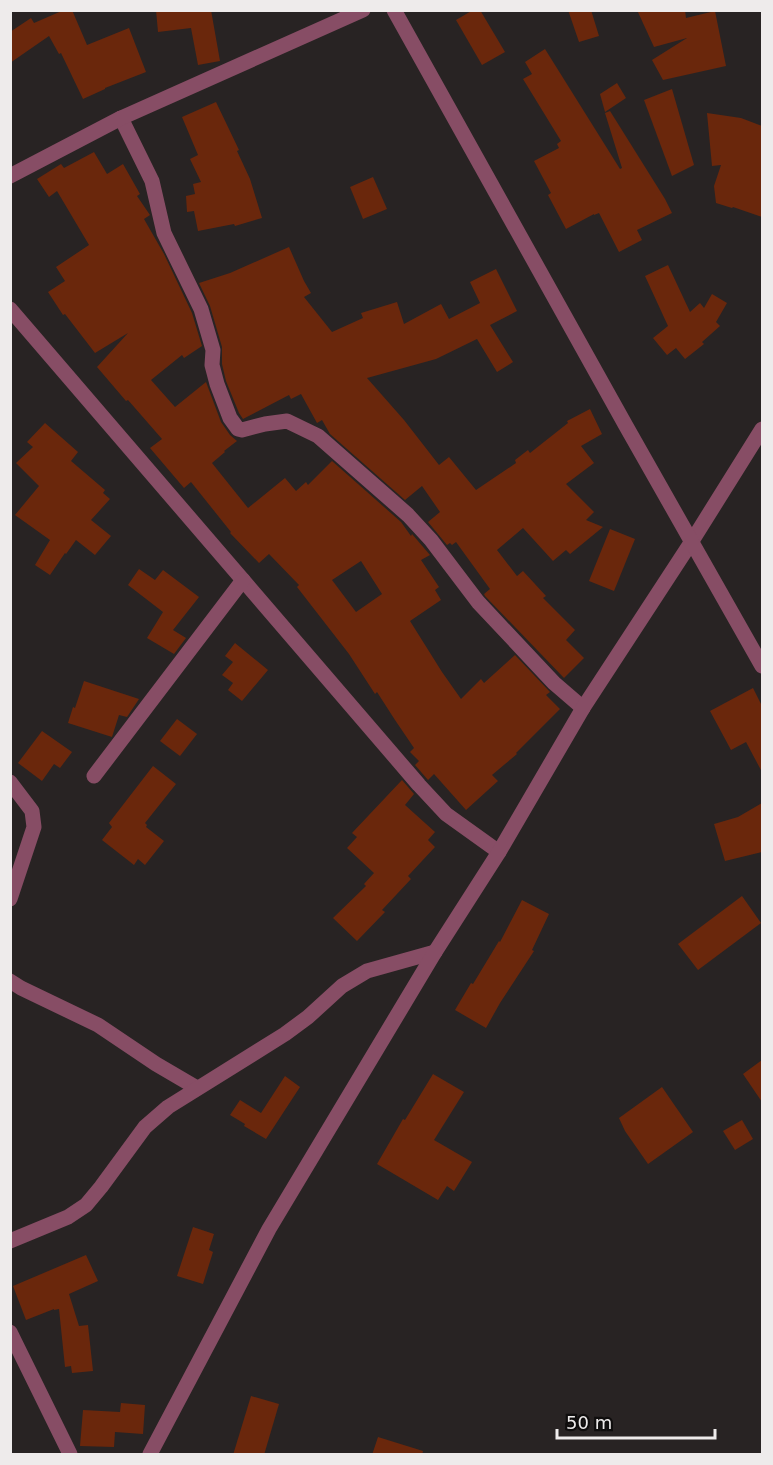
<svg xmlns="http://www.w3.org/2000/svg" width="773" height="1465" viewBox="0 0 773 1465" font-family="'DejaVu Sans',sans-serif">
  <style>
    .building { fill: #6a270c; fill-rule: evenodd }
    .lines { fill: none; stroke-linecap: round; stroke-linejoin: round }
    .minor { stroke: #874d65; stroke-width: 15 }
    .tertiary { stroke: #874d65; stroke-width: 15 }
  </style>
  <rect width="100%" height="100%" fill="#282323"/>
  <g class="building">
    <path d="M64,10H72L87,45L129,28L146,72L105,88V89L83,99L61,53L59,54L49,36L10,63V32L31,18L34,23Z"/>
    <path d="M156,10H211L220,61L198,65L191,28L158,32Z"/>
    <path d="M473,10H480L505,52L482,65L456,20Z"/>
    <path d="M568,10H591L599,36L579,42Z"/>
    <path d="M637,10H685L686,18L715,11L726,66L663,80L652,60L687,38L654,47Z"/>
    <path d="M545,49L620,169L622,168L605,113L610,111L665,199L672,213L637,230L642,240L619,252L599,213L594,215V214L566,229L548,195L551,193L534,161L559,148L557,144L561,141L523,79L532,74L525,62Z"/>
    <path d="M617,83L626,98L605,112L600,94Z"/>
    <path d="M672,89L694,165L672,176L644,100Z"/>
    <path d="M216,102L239,150L237,151L250,179L262,218L235,226L234,224L198,231L194,211L187,212L186,196L195,194L193,184L201,182L190,159L198,155L182,117Z"/>
    <path d="M707,113L741,118L762,126V217L733,207L732,208L716,203L714,186L721,165L712,166Z"/>
    <path d="M94,152L107,174L123,164L140,194L137,196L150,215L144,219L164,254L192,313L202,346L184,358L182,355L151,380L175,407L206,382L221,422L230,435L237,441L224,451L225,452L212,463L248,508L285,478L296,491L306,482L308,485L332,461L401,522L411,536L412,534L430,555L421,560L439,587L435,590L441,600L410,621L442,672L461,699L481,679L484,683L515,655L550,692L546,695L560,709L516,753L517,754L492,775L498,781L466,810L434,774L428,780L415,765L419,761L410,752L414,748L395,720L377,692L375,694L349,654L297,587L299,585L269,554L259,563L230,533L231,532L191,482L184,488L150,448L162,439L128,400L126,401L97,367L128,333L95,353L65,314L63,315L48,292L65,281L56,267L89,245L57,191L49,197L37,179L61,164L64,168ZM361,561L382,594L356,612L332,580Z"/>
    <path d="M373,177L387,209L363,219L350,187Z"/>
    <path d="M289,247L304,281L311,293L304,297L332,332L363,318L361,313L397,302L404,324L441,304L449,319L480,303L470,282L496,269L517,311L490,325L513,362L497,372L477,339L436,359L367,378L404,420L439,465L449,457L476,490L516,463L515,460L528,450L530,453L568,423L567,421L590,409L602,434L581,446L594,463L566,484L594,512L586,520L603,527L570,554L566,550L553,561L523,528L497,550L517,576L523,571L546,596L543,598L575,630L566,640L584,658L564,678L485,596L484,594L490,589L456,542L452,545L450,543L447,545L428,522L440,512L422,486L405,500L330,434L322,420L317,423L301,394L291,399L289,395L243,419L239,413L226,381L222,364V347L210,306L199,283L230,273Z"/>
    <path d="M668,265L690,312L700,303L704,308L712,294L727,303L716,322L720,326L702,342L704,344L685,359L676,348L667,355L653,338L668,326L645,276Z"/>
    <path d="M45,423L78,452L71,461L105,490L103,493L110,499L91,520L111,536L95,555L76,540L66,554L65,553L50,575L35,565L50,540L15,515L39,486L16,463L33,447L27,442Z"/>
    <path d="M610,529L635,539L614,591L589,581Z"/>
    <path d="M139,569L155,580L163,570L199,597L173,630L186,638L174,654L147,638L163,612L128,585Z"/>
    <path d="M235,643L268,670L242,701L228,690L233,683L222,675L233,662L225,656Z"/>
    <path d="M84,681L139,699L127,717L119,715L112,737L68,723L73,707L75,708Z"/>
    <path d="M753,688L762,706V772L746,742L731,750L710,711Z"/>
    <path d="M177,719L197,734L180,756L160,741Z"/>
    <path d="M42,731L72,752L60,768L54,764L42,781L18,763Z"/>
    <path d="M153,766L176,784L145,823L147,825L146,827L164,841L145,865L138,859L134,865L102,840L112,827L109,823Z"/>
    <path d="M402,780L414,794L405,805L435,832L428,840L435,847L408,876L411,879L382,910L385,912L357,941L333,918L366,886L364,884L374,873L347,848L357,837L352,833Z"/>
    <path d="M762,803V852L725,861L714,824L738,817Z"/>
    <path d="M742,896L761,923L698,970L678,944Z"/>
    <path d="M522,900L549,914L532,950L534,951L500,1003L486,1028L455,1010L471,983L473,984L499,941L500,942Z"/>
    <path d="M762,1060V1102L743,1074Z"/>
    <path d="M433,1074L464,1092L434,1140L472,1162L454,1191L447,1186L438,1200L377,1164L403,1119L405,1120Z"/>
    <path d="M285,1076L300,1087L266,1139L244,1126L245,1124L230,1115L240,1100L261,1113Z"/>
    <path d="M662,1087L693,1132L648,1164L625,1131L619,1118Z"/>
    <path d="M742,1120L753,1139L735,1150L723,1131Z"/>
    <path d="M193,1227L214,1234L209,1250L213,1252L203,1284L177,1276Z"/>
    <path d="M86,1255L98,1281L69,1294L79,1326L88,1325L93,1371L72,1373L71,1366L65,1367L59,1309L54,1310V1309L26,1320L13,1286Z"/>
    <path d="M251,1396L279,1404L264,1455H233Z"/>
    <path d="M121,1403L145,1405L143,1434L115,1432L114,1447L80,1446L83,1410L120,1412Z"/>
    <path d="M378,1437L423,1451L422,1455H372Z"/>
  </g>
  <g class="lines">
    <g class="minor">
      <path d="M121,118L152,181L164,233L201,309L213,350L212,365L217,384L230,418L238,429L242,430L265,424L287,421L318,436L408,515L431,540L478,602L554,683L583,708"/>
      <path d="M10,176L121,118L363,10"/>
      <path d="M10,309L419,785L446,814L499,852"/>
      <path d="M94,776L243,580"/>
      <path d="M10,782L32,811L34,827L10,899"/>
      <path d="M10,981L21,988L98,1025L156,1064L197,1088"/>
      <path d="M10,1241L68,1217L86,1205L101,1187L145,1127L168,1107L285,1034L308,1017L342,986L367,971L435,952"/>
      <path d="M10,1332L70,1454"/>
      <path d="M150,1454L269,1229L435,952L499,852L583,708L692,541L762,429"/>
    </g>
    <path class="tertiary" d="M394,10L626,426L762,666"/>
  </g>
  <rect width="773" height="1465" fill="none" stroke="#eeebeb" stroke-width="24"/>
  <path d="M557 1429v9h158v-9" fill="none" stroke="#eeebeb" stroke-width="3"/>
  <text x="566" y="1429" font-size="18" fill="#eeebeb" stroke="#0f0d0d" stroke-width="4.5" paint-order="stroke">50 m</text>
</svg>
